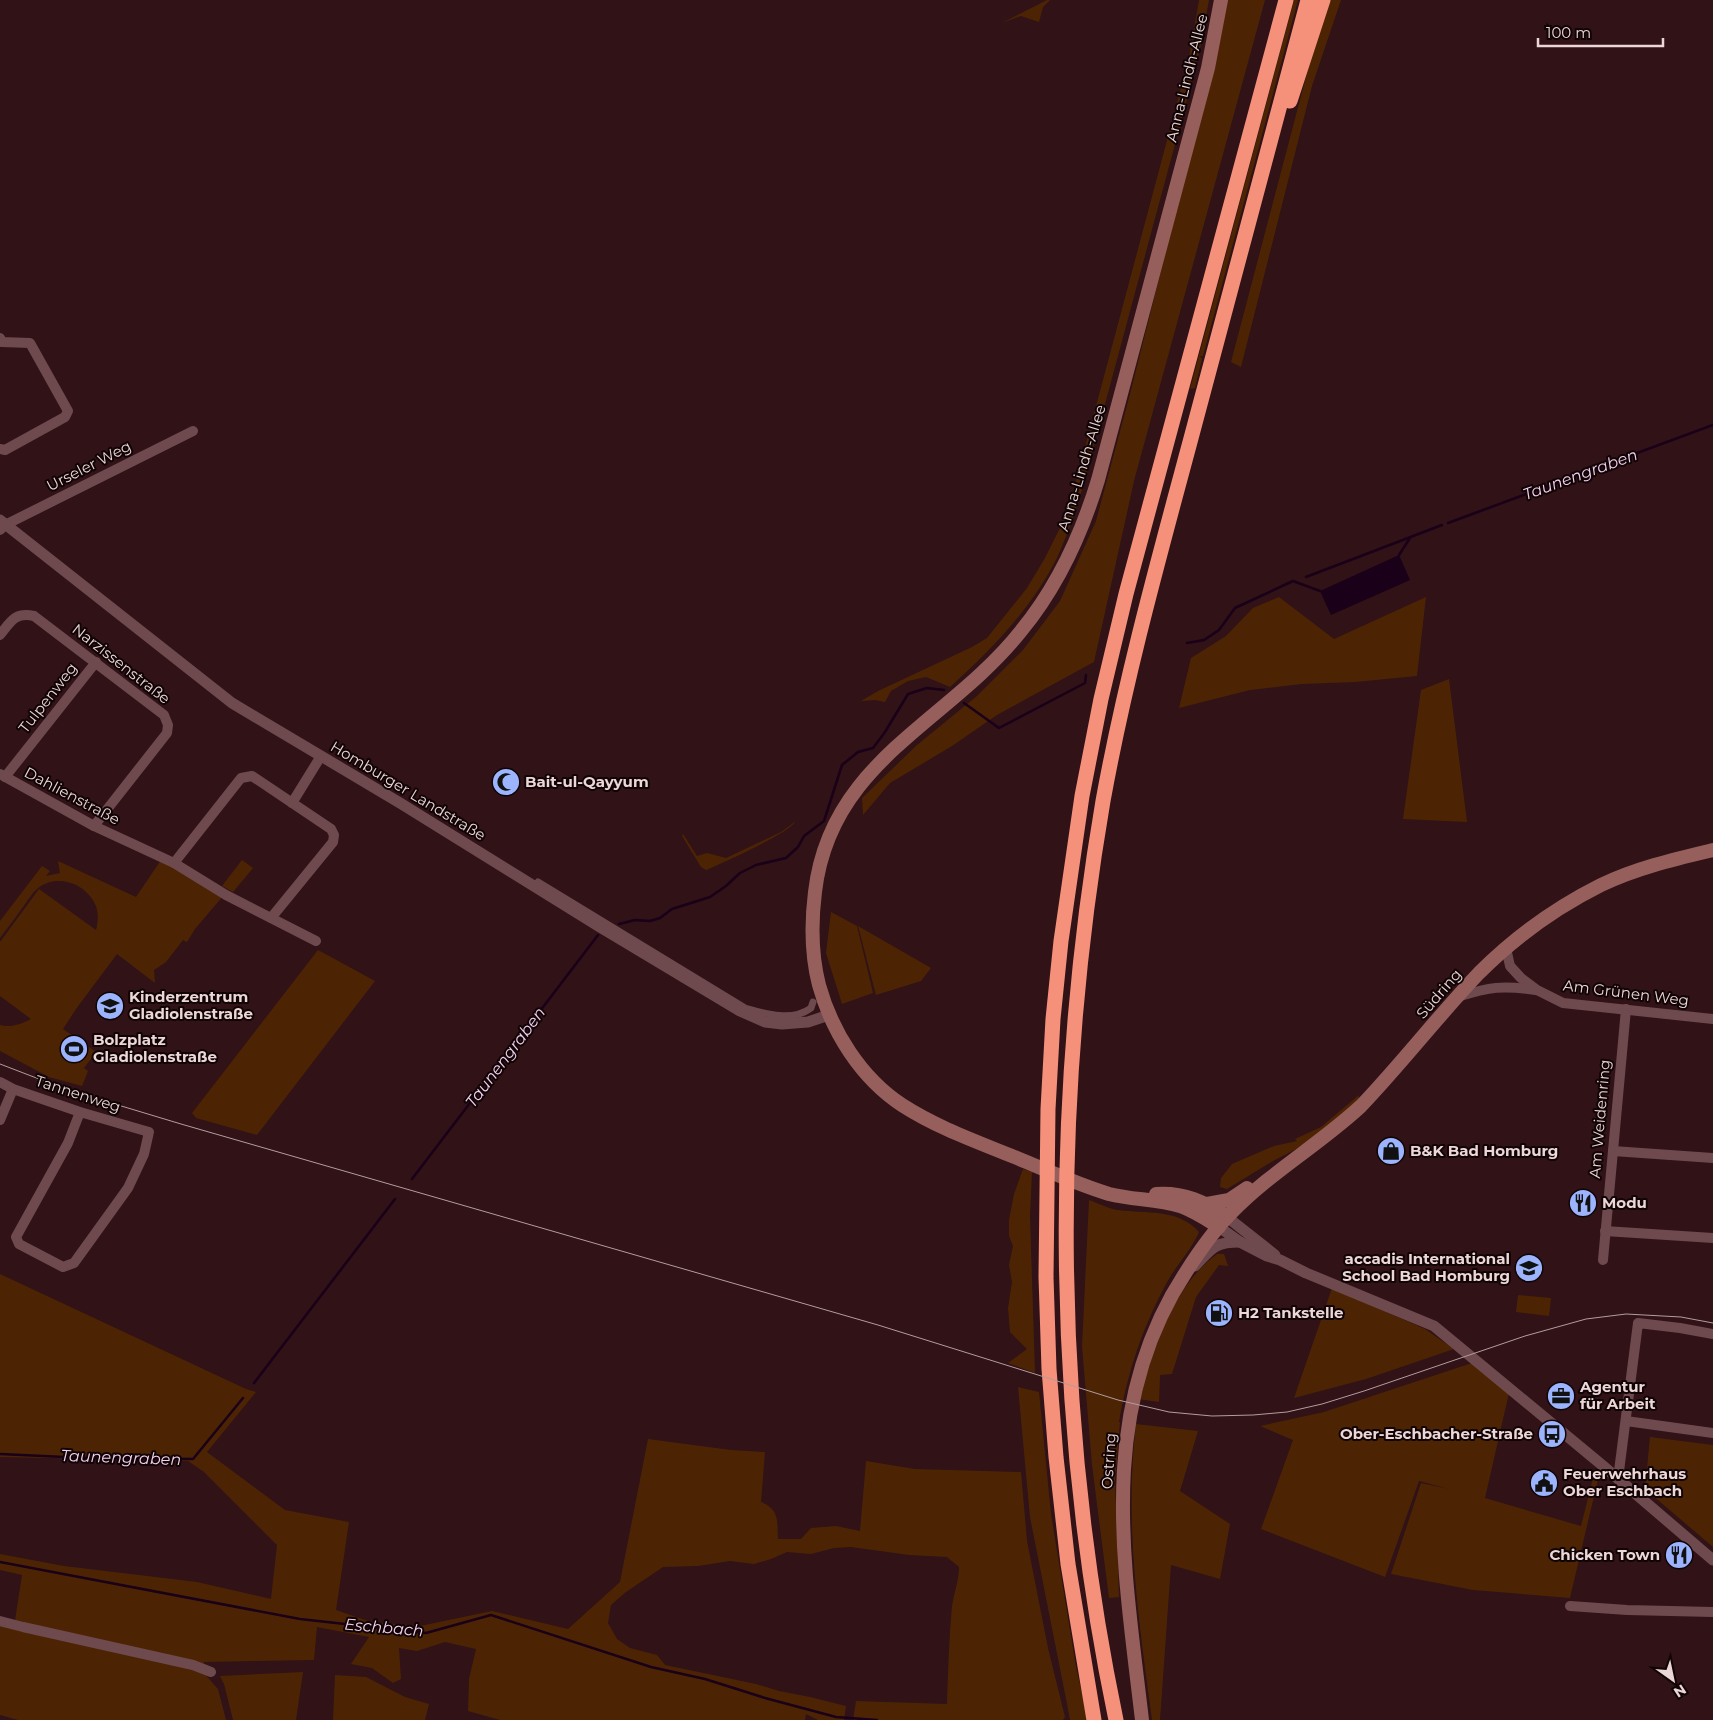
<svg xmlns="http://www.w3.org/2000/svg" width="1713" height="1720" viewBox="0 0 1713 1720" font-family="Montserrat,sans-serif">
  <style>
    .green { fill: #4c2404 }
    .water { fill: #1a0018 }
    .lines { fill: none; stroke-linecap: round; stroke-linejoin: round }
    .stream { stroke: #1a0018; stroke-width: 2.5 }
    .pedestrian { stroke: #6e4a4e; stroke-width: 7 }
    .minor { stroke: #6e4a4e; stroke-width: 10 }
    .tertiary { stroke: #6e4a4e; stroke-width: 11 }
    .secondary { stroke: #965f5c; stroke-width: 14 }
    .motorway { stroke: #f5917b; stroke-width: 15 }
    .tram { stroke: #b49c9f; stroke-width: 1 }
    .labels { text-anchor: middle; stroke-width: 4; stroke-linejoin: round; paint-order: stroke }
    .street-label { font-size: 15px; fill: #ecd6d8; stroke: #100405 }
    .poi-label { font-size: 15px; font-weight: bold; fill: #ecd6d8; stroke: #100405; text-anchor: start }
    .water-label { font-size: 16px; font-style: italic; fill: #f6d1f0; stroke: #100405 }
  </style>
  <rect width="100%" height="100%" fill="#301217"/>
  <g class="green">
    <path d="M1047,0H1050L1043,7L1039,22L1021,16L1002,23Z"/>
    <path d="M1199,0H1209L1201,44L1185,107L1080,497C1073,518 1066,538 1057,558C1031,609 992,649 950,687L926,677L908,681L891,691L885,702L875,700L861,701L878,691L972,647L987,638L1027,588L1045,558L1060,528L1072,496L1189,58Z"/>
    <path d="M1225,0H1265L1134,481L1094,662L997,715L952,746L890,783L863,815L862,798L917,745L977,696L1023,650L1060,601L1096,521L1130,394L1220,37Z"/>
    <path d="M1294,0H1298L1203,356H1200L1202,359L1195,388L1190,389Z"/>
    <path d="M1329,0H1341L1312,86L1241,367L1231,362L1317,35Z"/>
    <path d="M1279,597L1334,639L1426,597L1417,676L1355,682L1302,684L1250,690L1179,708L1191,658L1226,636L1253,608Z"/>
    <path d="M1449,679L1467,822L1403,819L1421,690Z"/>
    <path d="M796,821C788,834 726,861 709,869L706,870L701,867L682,836L683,834L697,856L707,853L726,858L781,832Z"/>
    <path d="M161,860L223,896L195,929L187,942L183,940L166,962L154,970L155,983L117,954L76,1009L63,1029L96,1052L84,1068L88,1071L82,1086L49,1077L0,1051V1025C11,1028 21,1024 31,1019L0,996V942L39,889L96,930C98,922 99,912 95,904C85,883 56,873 37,889C32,893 29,899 25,904C17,916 8,927 0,938V921L42,866L50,871L46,876L60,873L58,861L136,897Z"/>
    <path d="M242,860L253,868L233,892L222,886Z"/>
    <path d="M831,912L857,926L873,993L842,1004L826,953Z"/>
    <path d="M858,926L931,968L921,981L876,995Z"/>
    <path d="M318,950L375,981L257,1135L196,1118L192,1113Z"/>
    <path d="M1359,1095L1358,1103L1302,1146L1273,1161L1227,1189L1220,1187L1221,1178L1232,1164L1274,1146L1297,1141L1295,1139L1321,1127Z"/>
    <path d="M1023,1169L1032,1172L1030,1216L1035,1373L1008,1363L1027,1349L1010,1332L1008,1308L1012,1282L1009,1265L1013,1246L1009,1236V1220L1014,1194Z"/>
    <path d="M1089,1200C1098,1203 1109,1209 1118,1210C1146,1214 1178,1208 1199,1232C1191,1251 1176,1265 1166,1284C1142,1329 1128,1371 1119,1422H1120L1115,1480L1119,1597L1109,1598L1092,1465L1082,1346Z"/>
    <path d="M1217,1254H1224L1228,1266L1219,1265L1196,1297L1172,1374L1160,1375L1159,1402L1138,1399C1156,1348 1171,1288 1217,1254Z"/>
    <path d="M0,1274L246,1389L256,1392L207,1452L285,1510L349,1522L336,1610L371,1622L420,1626L492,1611L568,1629L620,1582L648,1439L731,1450L765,1452L761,1502C780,1509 777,1522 778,1539H801L811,1528L836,1526L860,1531L866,1461L915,1469L1021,1472L1027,1541L1048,1648L1065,1717L1063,1720H853L856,1701L947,1704C948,1671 949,1638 952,1606C954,1592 959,1581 959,1567L947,1557L909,1555L851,1547L834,1548L811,1554L787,1552L771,1559L754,1564L730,1561L698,1566L663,1567L626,1592L611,1605L608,1623L617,1639L630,1648L657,1655L665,1665L756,1684L779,1691L810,1697L846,1706L844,1720H818L806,1714L805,1720H500L468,1711L469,1679L476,1649L445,1642L417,1651L399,1648L401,1679L393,1683L372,1668L351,1664L369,1637L317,1627L314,1660L204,1662L202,1671L218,1689L226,1720H18L0,1715V1624L14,1627L22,1575L0,1570V1554L64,1566L197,1582L271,1599L277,1545L204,1472L188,1461L0,1457Z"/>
    <path d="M1332,1288L1425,1329L1454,1349L1366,1379L1294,1398Z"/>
    <path d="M1518,1295L1551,1298L1549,1316L1516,1312Z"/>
    <path d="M1472,1363L1509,1393L1485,1498L1581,1526L1593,1478L1598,1479L1570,1598L1473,1590L1391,1574L1421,1483L1449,1489L1419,1481L1385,1577L1261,1529L1293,1440L1260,1426L1324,1412Z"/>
    <path d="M1018,1387L1039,1392L1051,1514L1076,1667L1088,1720H1070L1067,1704L1030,1517Z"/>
    <path d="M1136,1424L1198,1431L1180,1491L1230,1524L1220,1579L1171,1565L1160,1720H1152C1139,1621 1124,1525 1136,1424Z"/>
    <path d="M1650,1437L1713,1445V1547L1645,1489Z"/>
    <path d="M303,1672L296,1720H233L224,1684L220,1676Z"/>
    <path d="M335,1675L366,1677L405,1697L429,1704L425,1720H333Z"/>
  </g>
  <path class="water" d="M1399,555L1410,580L1331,615L1320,591Z"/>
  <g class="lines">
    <g class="stream">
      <path d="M1448,523L1713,425"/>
      <path d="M1399,555L1410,538"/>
      <path d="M1306,577L1442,525"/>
      <path d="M1187,643L1204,640L1219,630L1235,608L1293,581L1320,591"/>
      <path d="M964,703L999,728L1085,683L1086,675"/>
      <path d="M619,924L635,920L650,921L660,918L672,909L710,897L726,886L740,873L756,865L786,858L798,847L804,836L824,821L842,765L858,752L873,748L885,732L908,694L927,688L944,690"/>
      <path d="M412,1179L598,935"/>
      <path d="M254,1383L395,1199"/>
      <path d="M0,1454L86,1458L193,1459L243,1398"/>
      <path d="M0,1562L300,1619L426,1633L491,1615L651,1667L705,1679L765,1698L836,1717L877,1720"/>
    </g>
    <path class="pedestrian" d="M538,882L745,1008C766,1014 792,1022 811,1008L813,1002"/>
    <g class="minor">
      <path d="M0,338L2,342L30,343L68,411L65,417L5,450L0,449"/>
      <path d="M0,530L5,525L193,431"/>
      <path d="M0,635C11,621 15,612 34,616L164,715L168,725L167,733L94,826"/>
      <path d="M0,774L94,826L174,863L226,895L316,941"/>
      <path d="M5,777L96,662"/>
      <path d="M292,803L321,756"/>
      <path d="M174,863L241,778L252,776L331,829L334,835L333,842L271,918"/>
      <path d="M1506,948L1510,966L1521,978L1537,990L1563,1003L1713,1019"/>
      <path d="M1457,997C1490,987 1502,985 1536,990"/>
      <path d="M0,1082L13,1089L80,1112L149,1132L144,1154L128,1188L74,1263L63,1267L19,1244L16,1237L68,1143L80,1112"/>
      <path d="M0,1120L13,1089"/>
      <path d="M1613,1151L1713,1158"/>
      <path d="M1605,1231L1713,1238"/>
      <path d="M1603,1260L1626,1009"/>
      <path d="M1626,1421L1713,1433"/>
      <path d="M1618,1479L1638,1323L1680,1328L1713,1334"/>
      <path d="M1570,1606L1627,1610L1713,1612"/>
      <path d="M0,1621L23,1627L193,1665L211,1672"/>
    </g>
    <g class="tertiary">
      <path d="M0,520L232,703L400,803L600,927L740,1011L765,1022L782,1024L808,1022L829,1015"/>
      <path d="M1227,1217L1275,1255"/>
      <path d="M1219,1227L1240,1242L1267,1256L1280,1260L1306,1273L1434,1326L1602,1465L1713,1560"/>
      <path d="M1195,1266C1212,1248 1214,1242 1240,1242"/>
    </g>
    <g class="secondary">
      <path d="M1156,1194C1184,1192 1205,1202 1227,1217"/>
      <path d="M1207,1204L1229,1200L1247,1188"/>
      <path d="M1219,1227C1206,1219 1194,1211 1180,1206C1157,1199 1133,1200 1109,1194C1076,1184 1044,1169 1012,1156C975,1141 936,1127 902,1105C861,1078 832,1032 819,985C811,954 811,924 815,892C830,761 948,723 1021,631C1058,586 1081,536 1098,480L1208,68L1221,0"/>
      <path d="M1142,1720C1124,1565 1095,1410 1186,1272C1200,1250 1214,1230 1232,1212C1271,1172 1320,1144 1361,1106C1402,1063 1438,1016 1479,973C1514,938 1557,907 1601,885C1636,868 1675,859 1713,850"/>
    </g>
    <g class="motorway">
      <path d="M1290,101L1323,0"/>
      <path d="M1094,1720L1068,1564L1056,1457L1049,1369L1046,1277L1048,1109L1053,1019L1061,941L1082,796L1101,699L1126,594L1286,0"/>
      <path d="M1116,1720C1053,1419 1051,1104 1103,801C1125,680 1158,561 1190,442C1229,295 1269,147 1308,0"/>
    </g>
    <path class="tram" d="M0,1064L65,1089L181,1124L878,1325L1118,1400L1169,1412L1212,1416L1253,1415L1287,1412L1322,1404L1364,1391L1525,1336L1586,1319L1626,1314L1681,1317L1713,1323"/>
  </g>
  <defs>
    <symbol id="mosque-disc" viewBox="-11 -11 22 22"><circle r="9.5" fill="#9bb4fd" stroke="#100405"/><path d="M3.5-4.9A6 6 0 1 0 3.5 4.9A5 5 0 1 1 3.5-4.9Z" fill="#111"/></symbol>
    <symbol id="school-disc" viewBox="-11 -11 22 22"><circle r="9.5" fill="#9bb4fd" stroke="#100405"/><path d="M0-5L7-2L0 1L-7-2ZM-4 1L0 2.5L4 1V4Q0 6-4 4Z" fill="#111"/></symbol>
    <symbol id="stadium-disc" viewBox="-11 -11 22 22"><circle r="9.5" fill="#9bb4fd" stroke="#100405"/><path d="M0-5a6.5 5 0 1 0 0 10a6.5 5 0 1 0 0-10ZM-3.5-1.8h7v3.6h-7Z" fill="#111"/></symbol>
    <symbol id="shop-disc" viewBox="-11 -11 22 22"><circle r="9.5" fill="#9bb4fd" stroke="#100405"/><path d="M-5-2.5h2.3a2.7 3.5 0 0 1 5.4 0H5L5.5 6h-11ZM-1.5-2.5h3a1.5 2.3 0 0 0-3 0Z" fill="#111"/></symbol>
    <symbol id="restaurant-disc" viewBox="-11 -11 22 22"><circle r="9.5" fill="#9bb4fd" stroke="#100405"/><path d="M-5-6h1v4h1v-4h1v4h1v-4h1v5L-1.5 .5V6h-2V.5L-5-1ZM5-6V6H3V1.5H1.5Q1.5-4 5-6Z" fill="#111"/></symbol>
    <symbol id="fuel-disc" viewBox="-11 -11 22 22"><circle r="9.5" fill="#9bb4fd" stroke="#100405"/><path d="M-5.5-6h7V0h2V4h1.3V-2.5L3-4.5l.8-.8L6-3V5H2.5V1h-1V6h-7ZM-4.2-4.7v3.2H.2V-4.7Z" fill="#111"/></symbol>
    <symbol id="office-disc" viewBox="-11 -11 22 22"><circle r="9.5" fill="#9bb4fd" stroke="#100405"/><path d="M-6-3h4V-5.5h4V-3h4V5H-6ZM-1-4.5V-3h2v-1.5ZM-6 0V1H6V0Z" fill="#111"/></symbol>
    <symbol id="bus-disc" viewBox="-11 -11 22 22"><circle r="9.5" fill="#9bb4fd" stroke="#100405"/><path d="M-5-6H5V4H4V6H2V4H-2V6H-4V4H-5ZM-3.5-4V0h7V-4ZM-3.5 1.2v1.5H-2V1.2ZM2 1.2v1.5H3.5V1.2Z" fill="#111"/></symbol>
    <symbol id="civic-disc" viewBox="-11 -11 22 22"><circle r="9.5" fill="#9bb4fd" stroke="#100405"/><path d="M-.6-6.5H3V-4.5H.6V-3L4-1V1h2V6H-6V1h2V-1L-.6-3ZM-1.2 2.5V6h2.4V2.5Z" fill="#111"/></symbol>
  </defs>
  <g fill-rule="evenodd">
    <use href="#mosque-disc" x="490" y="766" width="32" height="32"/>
    <use href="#school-disc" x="94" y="990" width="32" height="32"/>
    <use href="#stadium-disc" x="58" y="1033" width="32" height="32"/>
    <use href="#shop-disc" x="1375" y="1135" width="32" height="32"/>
    <use href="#restaurant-disc" x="1567" y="1187" width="32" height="32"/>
    <use href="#school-disc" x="1513" y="1252" width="32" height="32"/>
    <use href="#fuel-disc" x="1203" y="1297" width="32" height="32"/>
    <use href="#office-disc" x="1545" y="1380" width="32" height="32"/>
    <use href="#bus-disc" x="1536" y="1418" width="32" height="32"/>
    <use href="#civic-disc" x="1528" y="1467" width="32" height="32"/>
    <use href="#restaurant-disc" x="1663" y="1539" width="32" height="32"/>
  </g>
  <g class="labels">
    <g class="street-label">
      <text transform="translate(1187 78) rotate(-76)" y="5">Anna-Lindh-Allee</text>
      <text transform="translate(89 466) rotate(-27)" y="5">Urseler Weg</text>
      <text transform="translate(1082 468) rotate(-73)" y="5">Anna-Lindh-Allee</text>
      <text transform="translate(121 664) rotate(38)" y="5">Narzissenstraße</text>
      <text transform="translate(48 698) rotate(-52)" y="5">Tulpenweg</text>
      <text transform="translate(408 791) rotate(31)" y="5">Homburger Landstraße</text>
      <text transform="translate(72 796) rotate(28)" y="5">Dahlienstraße</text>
      <text transform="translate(1626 993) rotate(7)" y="5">Am Grünen Weg</text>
      <text transform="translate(1439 994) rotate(-49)" y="5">Südring</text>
      <text transform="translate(78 1094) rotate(18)" y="5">Tannenweg</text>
      <text transform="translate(1600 1119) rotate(-85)" y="5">Am Weidenring</text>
      <text transform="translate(1109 1461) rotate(-86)" y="5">Ostring</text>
    </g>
    <g class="poi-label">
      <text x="525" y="787">Bait-ul-Qayyum</text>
      <text x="129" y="1002">Kinderzentrum<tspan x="129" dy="17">Gladiolenstraße</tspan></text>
      <text x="93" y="1045">Bolzplatz<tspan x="93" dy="17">Gladiolenstraße</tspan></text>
      <text x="1410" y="1156">B&amp;K Bad Homburg</text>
      <text x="1602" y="1208">Modu</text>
      <text x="1510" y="1264" text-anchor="end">accadis International<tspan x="1510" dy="17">School Bad Homburg</tspan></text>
      <text x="1238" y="1318">H2 Tankstelle</text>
      <text x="1580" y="1392">Agentur<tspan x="1580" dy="17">für Arbeit</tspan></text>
      <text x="1533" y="1439" text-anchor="end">Ober-Eschbacher-Straße</text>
      <text x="1563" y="1479">Feuerwehrhaus<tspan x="1563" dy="17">Ober Eschbach</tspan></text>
      <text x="1660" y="1560" text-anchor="end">Chicken Town</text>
    </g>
    <g class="water-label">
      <text transform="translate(1580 474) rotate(-20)" y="6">Taunengraben</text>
      <text transform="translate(505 1057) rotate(-53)" y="6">Taunengraben</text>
      <text transform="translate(121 1457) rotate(2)" y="6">Taunengraben</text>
      <text transform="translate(384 1627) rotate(5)" y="6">Eschbach</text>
    </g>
  </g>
  <g transform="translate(1673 1680) rotate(147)" stroke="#100405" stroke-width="4" paint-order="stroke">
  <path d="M0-4L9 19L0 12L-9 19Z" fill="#ecd6d8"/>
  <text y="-8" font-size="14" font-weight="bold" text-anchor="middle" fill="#ecd6d8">N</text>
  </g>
  <path d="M1538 38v8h125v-8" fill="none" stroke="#ecd6d8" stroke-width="2.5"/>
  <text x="1546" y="38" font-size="15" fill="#ecd6d8" stroke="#100405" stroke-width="4" paint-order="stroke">100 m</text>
</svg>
